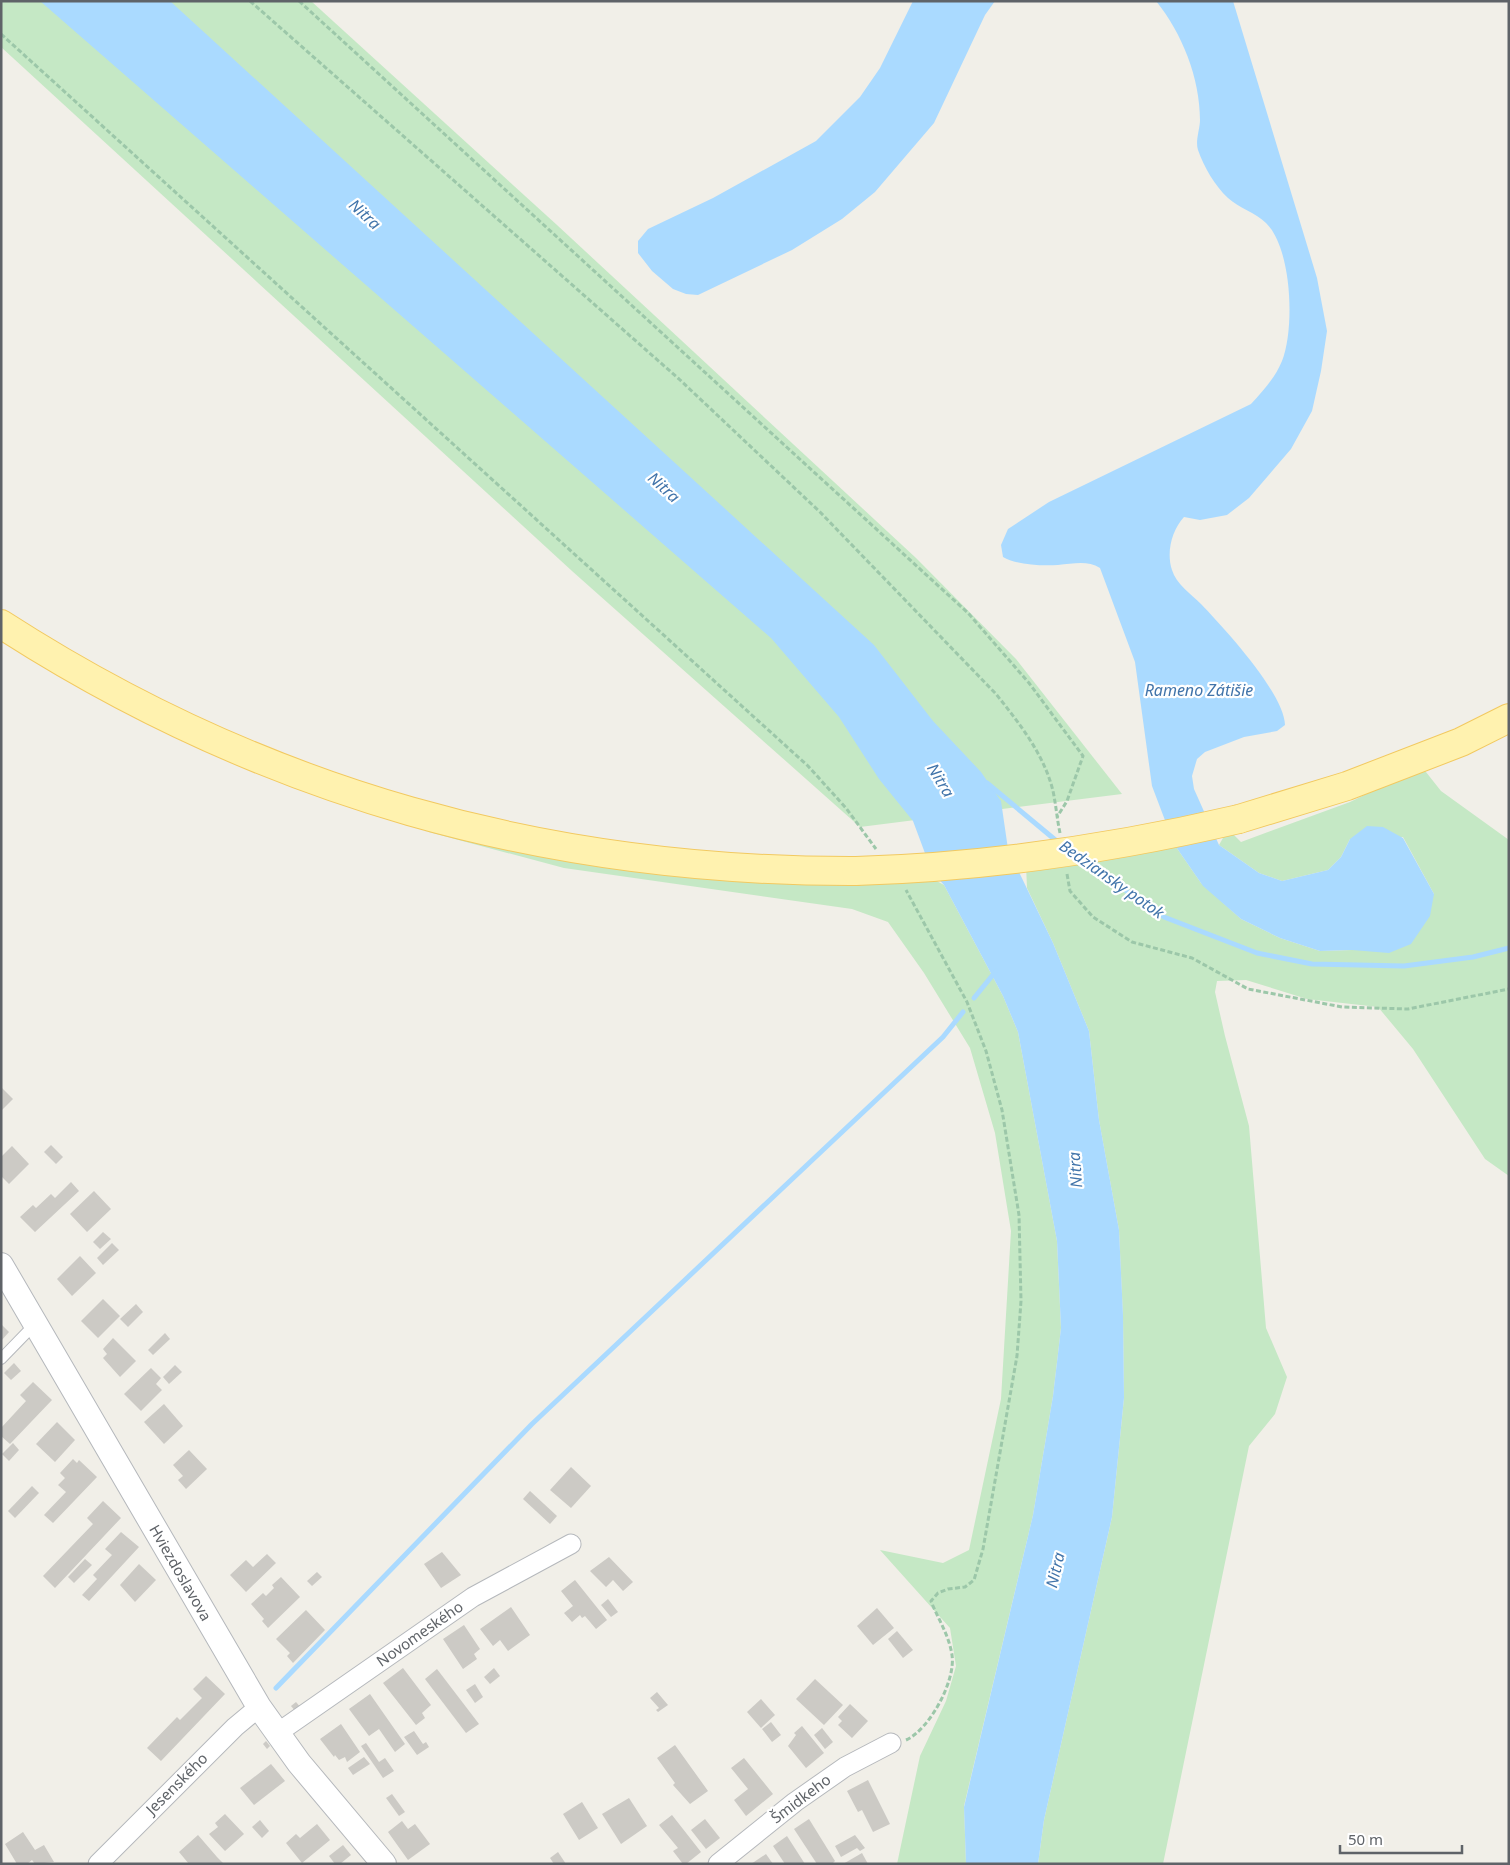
<svg xmlns="http://www.w3.org/2000/svg" width="1510" height="1865" viewBox="0 0 1510 1865" font-family="'Noto Sans',sans-serif">
  <style>
    .green { fill: #c5e8c5 }
    .water { fill: #aadaff }
    .lines { fill: none; stroke-linecap: round; stroke-linejoin: round }
    .stream { stroke: #aadaff; stroke-width: 5 }
    .building { fill: #cccac5 }
    .service-casing { stroke: #b5b8bc; stroke-width: 12 }
    .minor-casing { stroke: #b5b8bc; stroke-width: 21 }
    .tertiary-casing { stroke: #b5b8bc; stroke-width: 26 }
    .primary-casing { stroke: #f2c960; stroke-width: 30 }
    .path { stroke: #9cc7a9; stroke-width: 3; stroke-dasharray: 5 2.5; stroke-linecap: butt }
    .service { stroke: #fff; stroke-width: 10 }
    .minor { stroke: #fff; stroke-width: 19 }
    .tertiary { stroke: #fff; stroke-width: 24 }
    .primary { stroke: #fff2af; stroke-width: 28 }
    .primary-bridge-casing { stroke: #f2c960; stroke-width: 30; stroke-linecap: butt }
    .primary-bridge { stroke: #fff2af; stroke-width: 28 }
    .labels { text-anchor: middle; stroke-width: 4.5; stroke-linejoin: round; paint-order: stroke }
    .street-label { font-size: 15px; fill: #5f6368; stroke: #fff }
    .water-label { font-size: 16px; font-style: italic; fill: #4174aa; stroke: #fff }
  </style>
  <rect width="100%" height="100%" fill="#f1efe8"/>
  <g class="green">
    <path d="M1,1H311L557,225L916,558L1016,659L1122,794L860,827L572,571L1,47Z"/>
    <path d="M1422,767L1441,791L1509,840V1176L1485,1159L1413,1049L1378,1007L1307,999L1246,980L1217,981L1215,992L1225,1036L1249,1126L1266,1328L1287,1377L1275,1414L1249,1446L1163,1864H1038L1044,1820L1112,1517L1124,1398L1123,1317L1119,1230L1099,1120L1089,1031L1053,943L1027,888L1026,865L1174,844L1201,883L1241,919L1280,938L1320,951L1352,950L1434,894L1403,837L1350,839L1341,857L1328,870L1282,881L1259,873L1219,845L1228,829L1241,842L1350,802Z"/>
    <path d="M425,831L535,851L924,874L944,885L1003,996L1018,1032L1057,1241L1061,1328L1053,1396L1033,1515L964,1806L966,1864H897L920,1756L946,1701L956,1666L950,1628L880,1550L943,1563L969,1550L1001,1399L1011,1231L995,1133L970,1048L924,973L888,922L852,909L564,868Z"/>
  </g>
  <g class="water">
    <path d="M40,1H170L874,645L933,721L981,772L1001,801L1008,849L1053,943L1089,1031L1099,1120L1119,1230L1123,1315L1124,1398L1112,1517L1044,1820L1038,1864H966L964,1807L1033,1515L1053,1396L1061,1328L1057,1241L1018,1032L1003,996L944,885L932,872L913,821L879,779L839,717L771,638Z"/>
    <path d="M913,1H995L985,15L934,123L875,192L842,219L792,250L698,295L686,294L673,289L652,271L638,253V241L648,229L713,198L816,141L860,97L880,68Z"/>
    <path d="M1156,1H1233L1317,278L1327,331L1321,371L1312,411L1291,449L1249,498L1227,515L1200,520L1184,517C1172,530 1166,552 1172,570C1176,584 1191,594 1201,604C1224,628 1284,693 1285,725L1277,731L1244,737L1205,752L1197,759L1192,776L1194,789L1219,845L1259,873L1282,881L1328,870L1341,857L1350,839L1367,826L1383,827L1403,838L1434,894L1430,916L1411,944L1389,953L1352,950L1320,951L1280,938L1241,919L1203,886L1174,844L1152,786L1135,662L1100,568C1087,560 1073,564 1058,565C1041,566 1017,565 1003,557L1001,545L1008,529L1049,502L1251,404C1263,391 1275,378 1282,361C1295,329 1292,248 1266,223C1256,213 1239,208 1228,198C1215,186 1204,167 1198,150C1195,141 1200,129 1200,120C1200,78 1182,33 1156,1Z"/>
  </g>
  <g class="lines">
    <g class="stream">
      <path d="M987,783L1059,843"/>
      <path d="M1082,860L1164,917L1257,953L1312,964L1404,966L1473,957L1509,948"/>
      <path d="M974,998L996,971"/>
      <path d="M276,1688L532,1424L943,1037L963,1012"/>
    </g>
  </g>
  <g class="building">
    <path d="M1,1087L13,1099L1,1111Z"/>
    <path d="M51,1145L63,1157L56,1164L44,1152Z"/>
    <path d="M12,1146L29,1164L9,1184L1,1176V1157Z"/>
    <path d="M71,1182L79,1191L35,1232L20,1217L33,1205L36,1208L51,1194L55,1198Z"/>
    <path d="M94,1191L111,1209L87,1232L70,1214Z"/>
    <path d="M103,1232L111,1239L100,1249L93,1242Z"/>
    <path d="M112,1243L119,1250L103,1265L97,1258Z"/>
    <path d="M80,1256L96,1273L72,1296L57,1279Z"/>
    <path d="M103,1299L120,1316L98,1338L81,1321Z"/>
    <path d="M136,1304L143,1312L128,1327L120,1319Z"/>
    <path d="M1,1324L9,1332L1,1341Z"/>
    <path d="M165,1333L170,1339L153,1355L148,1350Z"/>
    <path d="M113,1338L136,1361L120,1377L103,1358L107,1354L103,1349Z"/>
    <path d="M14,1363L21,1371L11,1380L4,1373Z"/>
    <path d="M175,1365L182,1372L169,1384L163,1377Z"/>
    <path d="M151,1368L161,1378L156,1384L162,1390L141,1411L124,1394Z"/>
    <path d="M33,1382L52,1400L10,1444L1,1436V1428L26,1401L20,1395Z"/>
    <path d="M164,1404L183,1426L164,1444L144,1422Z"/>
    <path d="M57,1422L75,1440L55,1462L36,1444Z"/>
    <path d="M13,1443L19,1450L9,1461L2,1454Z"/>
    <path d="M189,1450L207,1469L186,1489L178,1480L183,1476L173,1465Z"/>
    <path d="M73,1459L77,1463L79,1460L97,1477L53,1523L44,1515L66,1492L58,1485L65,1478L60,1473Z"/>
    <path d="M571,1467L591,1486L571,1508L550,1490Z"/>
    <path d="M32,1486L39,1493L15,1518L8,1511Z"/>
    <path d="M530,1491L557,1516L550,1524L523,1499Z"/>
    <path d="M103,1501L121,1518L55,1588L43,1576L93,1524L87,1518Z"/>
    <path d="M121,1532L139,1547L89,1601L82,1595L97,1579L93,1575L112,1555L105,1549Z"/>
    <path d="M442,1552L461,1575L441,1588L424,1564Z"/>
    <path d="M267,1554L276,1563L246,1592L230,1575L246,1560L253,1567Z"/>
    <path d="M609,1557L633,1582L623,1591L613,1580L606,1587L590,1571Z"/>
    <path d="M85,1559L92,1565L74,1583L68,1577Z"/>
    <path d="M139,1564L156,1580L135,1602L120,1585Z"/>
    <path d="M317,1572L322,1577L312,1586L307,1581Z"/>
    <path d="M281,1577L300,1597L268,1628L262,1621L264,1619L251,1604L263,1593L266,1596L274,1588L272,1585Z"/>
    <path d="M575,1580L607,1620L596,1629L585,1616L582,1618L580,1615L572,1622L564,1613L573,1606L561,1591Z"/>
    <path d="M608,1599L618,1612L611,1617L601,1605Z"/>
    <path d="M511,1607L530,1635L508,1651L500,1640L493,1646L480,1629Z"/>
    <path d="M877,1608L894,1628L873,1645L857,1626Z"/>
    <path d="M306,1610L325,1630L293,1663L287,1656L290,1653L276,1639Z"/>
    <path d="M464,1625L480,1649L474,1654L477,1659L463,1669L443,1639Z"/>
    <path d="M897,1631L913,1650L903,1658L888,1639Z"/>
    <path d="M403,1668L431,1705L422,1713L425,1718L416,1725L383,1683Z"/>
    <path d="M494,1668L500,1676L490,1684L484,1677Z"/>
    <path d="M437,1669L479,1724L466,1733L425,1679Z"/>
    <path d="M206,1676L225,1694L161,1761L147,1748L177,1717L180,1720L202,1698L193,1689Z"/>
    <path d="M815,1679L843,1705L824,1725L796,1699Z"/>
    <path d="M475,1684L483,1697L475,1703L466,1690Z"/>
    <path d="M657,1692L668,1705L658,1712L656,1710L659,1708L650,1698Z"/>
    <path d="M370,1694L405,1744L395,1752L379,1729L369,1736L349,1709Z"/>
    <path d="M761,1699L775,1715L761,1728L747,1712Z"/>
    <path d="M296,1702L301,1708L296,1712L291,1706Z"/>
    <path d="M850,1704L868,1721L852,1738L838,1725L842,1721L838,1717Z"/>
    <path d="M771,1722L781,1735L772,1742L762,1729Z"/>
    <path d="M341,1724L360,1752L347,1762L345,1757L339,1760L335,1755L334,1757L320,1739Z"/>
    <path d="M802,1726L824,1753L806,1768L788,1746L796,1735L794,1733Z"/>
    <path d="M822,1728L833,1742L825,1749L814,1735Z"/>
    <path d="M414,1731L423,1744L426,1742L429,1747L417,1755L404,1737Z"/>
    <path d="M266,1741L270,1746L267,1749L263,1744Z"/>
    <path d="M366,1743L379,1762L385,1758L394,1771L383,1778L361,1746Z"/>
    <path d="M675,1745L708,1791L690,1804L673,1785L675,1783L657,1758Z"/>
    <path d="M364,1757L370,1764L353,1775L348,1768Z"/>
    <path d="M744,1758L773,1794L746,1816L734,1800L748,1789L731,1768Z"/>
    <path d="M271,1764L285,1781L254,1805L240,1788Z"/>
    <path d="M868,1780L890,1824L873,1832L862,1810L858,1812L847,1791Z"/>
    <path d="M392,1794L405,1812L399,1816L386,1798Z"/>
    <path d="M629,1798L647,1826L621,1844L602,1814Z"/>
    <path d="M582,1802L598,1828L579,1840L563,1814Z"/>
    <path d="M225,1814L244,1834L225,1851L209,1834L218,1827L215,1823Z"/>
    <path d="M672,1815L701,1852L686,1864H683L673,1851L678,1848L659,1825Z"/>
    <path d="M705,1819L720,1838L706,1849L691,1830Z"/>
    <path d="M809,1819L835,1861L832,1864H817L794,1829Z"/>
    <path d="M260,1820L269,1831L262,1838L252,1827Z"/>
    <path d="M402,1821L408,1829L415,1824L430,1844L408,1860L388,1832Z"/>
    <path d="M317,1824L330,1840L302,1863L286,1843L296,1834L300,1838Z"/>
    <path d="M23,1832L35,1850L44,1845L54,1862L35,1864L32,1860L27,1864H17L5,1844Z"/>
    <path d="M198,1835L217,1857L224,1864H189L179,1852Z"/>
    <path d="M855,1835L865,1848L860,1851L857,1848L841,1857L835,1846Z"/>
    <path d="M787,1836L805,1864H785L773,1846Z"/>
    <path d="M343,1845L351,1855L340,1864H335L329,1856Z"/>
    <path d="M558,1852L566,1864H554L550,1858Z"/>
    <path d="M862,1853L868,1864H843Z"/>
    <path d="M766,1854L773,1864H751Z"/>
  </g>
  <g class="lines">
    <defs>
      <path id="service" d="M1,1359L35,1324"/>
      <g id="minor">
        <path d="M276,1734L473,1597L571,1544"/>
        <path d="M98,1864L235,1727L259,1707"/>
        <path d="M718,1864L795,1802L845,1767L891,1743"/>
      </g>
      <path id="tertiary" d="M1,1265L259,1707L299,1763L384,1864"/>
      <g id="primary">
        <path d="M1,624C263,793 545,872 856,871"/>
        <path d="M1239,819L1347,786L1461,742L1509,718"/>
      </g>
    </defs>
    <use href="#service" class="service-casing"/>
    <use href="#minor" class="minor-casing"/>
    <use href="#tertiary" class="tertiary-casing"/>
    <use href="#primary" class="primary-casing"/>
    <g class="path">
      <path d="M250,1L679,379L820,512L996,694C1019,723 1044,754 1053,791C1056,805 1057,819 1060,833"/>
      <path d="M299,1L968,613L1029,683L1083,756L1067,801L1057,817"/>
      <path d="M1,34L808,766L846,808L876,849"/>
      <path d="M1067,874L1070,891L1093,917L1132,942L1192,958L1248,989L1342,1007L1408,1009L1509,989"/>
      <path d="M906,1740C929,1730 956,1681 952,1655C949,1635 938,1619 931,1601L938,1593L948,1589L965,1587L974,1580L983,1549L1017,1356L1021,1301L1019,1215L1002,1110L986,1051L967,1002L906,890"/>
    </g>
    <use href="#service" class="service"/>
    <use href="#minor" class="minor"/>
    <use href="#tertiary" class="tertiary"/>
    <use href="#primary" class="primary"/>
    <defs>
      <path id="primary-bridge" d="M856,871C988,867 1111,849 1239,819"/>
    </defs>
    <use href="#primary-bridge" class="primary-bridge-casing"/>
    <use href="#primary-bridge" class="primary-bridge"/>
  </g>
  <g class="labels">
    <g class="street-label">
      <text transform="translate(180 1573) rotate(60)" y="5">Hviezdoslavova</text>
      <text transform="translate(420 1634) rotate(-35)" y="5">Novomeského</text>
      <text transform="translate(177 1784) rotate(-45)" y="5">Jesenského</text>
      <text transform="translate(801 1799) rotate(-37)" y="5">Šmidkeho</text>
    </g>
    <g class="water-label">
      <text transform="translate(365 214) rotate(42)" y="6">Nitra</text>
      <text transform="translate(664 487) rotate(42)" y="6">Nitra</text>
      <text x="1199" y="696">Rameno Zátišie</text>
      <text transform="translate(941 780) rotate(59)" y="6">Nitra</text>
      <text transform="translate(1112 879) rotate(35)" y="6">Bedziansky potok</text>
      <text transform="translate(1075 1170) rotate(-94)" y="6">Nitra</text>
      <text transform="translate(1055 1570) rotate(-77)" y="6">Nitra</text>
    </g>
  </g>
  <rect width="1510" height="1865" fill="none" stroke="#5f6368" stroke-width="5"/>
  <path d="M1340 1845v8h122v-8" fill="none" stroke="#5f6368" stroke-width="2.5"/>
  <text x="1348" y="1845" font-size="15" fill="#5f6368" stroke="#ffffff" stroke-width="4" paint-order="stroke">50 m</text>
</svg>
